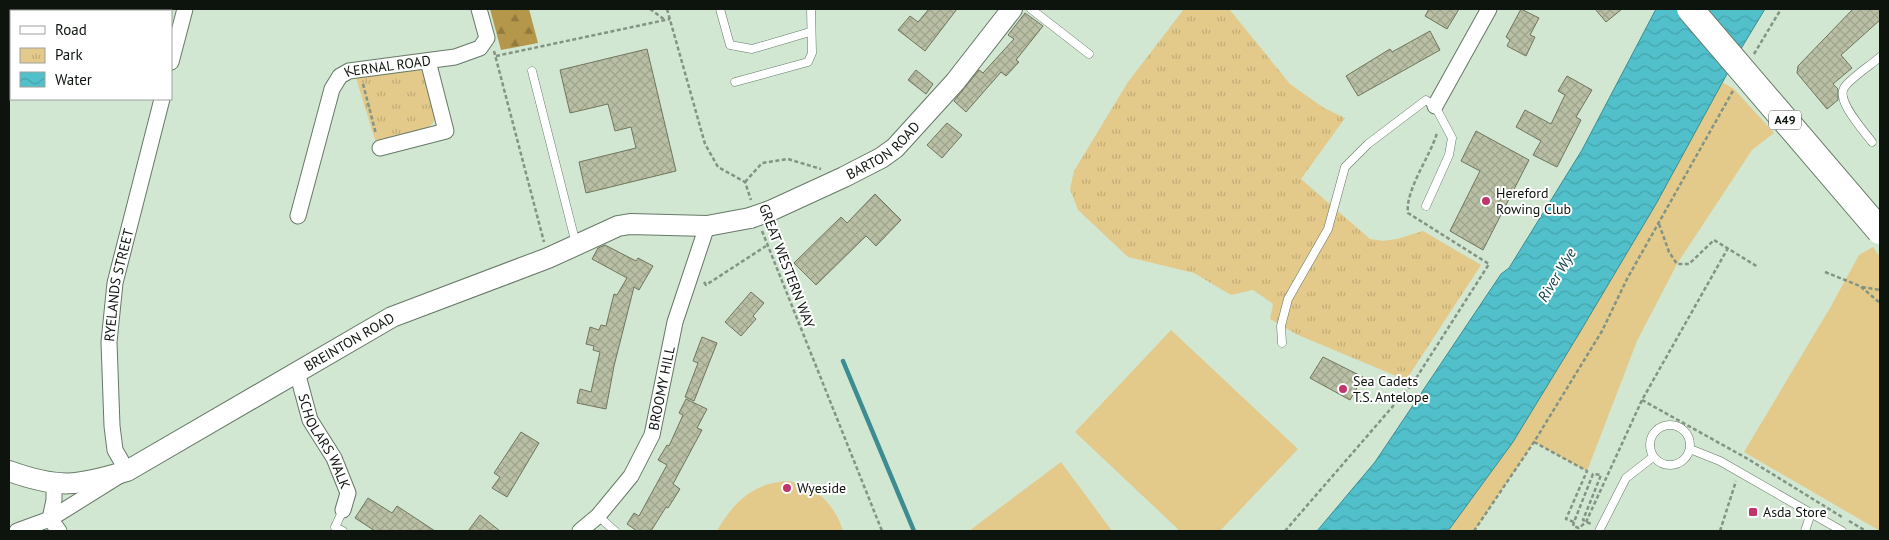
<svg xmlns="http://www.w3.org/2000/svg" width="1889" height="540" viewBox="0 0 1889 540" font-family="'PT Sans',sans-serif">
  <style>
    .green { fill: #e3c98a }
    .forest { fill: url(#forest-firs) }
    .park { fill: url(#park-tufts) }
    .water { fill: url(#water-waves); stroke: #3d8c91 }
    .lines { fill: none; stroke-linecap: round; stroke-linejoin: round }
    .stream { stroke: #3d8c91; stroke-width: 4.5 }
    .building { fill: url(#building-cross-hatch); stroke: #71765d }
    .service-casing { stroke: #657966; stroke-width: 9 }
    .minor-casing { stroke: #657966; stroke-width: 17 }
    .tertiary-casing { stroke: #657966; stroke-width: 22 }
    .path { stroke: #839384; stroke-width: 2.5; stroke-dasharray: 4 2.5; stroke-linecap: butt }
    .service { stroke: #fff; stroke-width: 8 }
    .minor { stroke: #fff; stroke-width: 15 }
    .tertiary { stroke: #fff; stroke-width: 20 }
    .tertiary-bridge-casing { stroke: #657966; stroke-width: 22; stroke-linecap: butt }
    .trunk-bridge-casing { stroke: #657966; stroke-width: 28; stroke-linecap: butt }
    .tertiary-bridge { stroke: #fff; stroke-width: 20 }
    .trunk-bridge { stroke: #fff; stroke-width: 26 }
    .poi-dot { fill: #c1356a; stroke: #fff; stroke-width: 2 }
    .labels { text-anchor: middle; stroke-width: 4; stroke-linejoin: round; paint-order: stroke }
    .shield { fill: #fff; stroke: #565a56; stroke-width: 1 }
    .shield-label { font-size: 12px; font-weight: bold; fill: #0d140d }
    .street-label { font-size: 14px; fill: #0d140d; stroke: #fff }
    .poi-label { font-size: 14px; fill: #0d140d; stroke: #fff; text-anchor: start }
    .water-label { font-size: 15px; font-style: italic; fill: #0f4247; stroke: #fff }
  </style>
  <defs>
    <pattern id="forest-firs" width="22" height="20" patternUnits="userSpaceOnUse" patternTransform="scale(1.25)"><rect width="22" height="20" fill="#b4974b"/><path d="M5 1l3.5 6h-7zM16 11l3.5 6h-7z" fill="#917a3d"/></pattern>
    <pattern id="park-tufts" width="24" height="20" patternUnits="userSpaceOnUse" patternTransform="scale(1.25)"><rect width="24" height="20" fill="#e3c98a"/><path d="M3 7l-1-3M5 7V3M7 7l1-3M15 17l-1-3M17 17v-4M19 17l1-3" fill="none" stroke="#c2ac76"/></pattern>
    <pattern id="water-waves" width="16" height="10" patternUnits="userSpaceOnUse" patternTransform="scale(1.25)"><rect width="16" height="10" fill="#51c0ca"/><path d="M0 5q4-4 8 0t8 0" fill="none" stroke="#45a4ac"/></pattern>
    <pattern id="building-cross-hatch" width="8" height="8" patternUnits="userSpaceOnUse" patternTransform="scale(1.25)"><rect width="8" height="8" fill="#b9bfa4"/><path d="M0 0l8 8M0 8l8-8" fill="none" stroke="#9ea38c"/></pattern>
  </defs>
  <rect width="100%" height="100%" fill="#d1e7d2"/>
  <g class="green">
    <path d="M1722,82L1734,89L1774,133L1752,150L1677,264L1637,341L1587,471L1534,442L1474,531H1448L1513,442L1577,337L1656,204Z"/>
    <path d="M1873,247L1880,257V531L1744,452L1830,308L1859,255Z"/>
    <path d="M1171,330L1298,449L1220,531H1180L1075,432Z"/>
    <path d="M1061,462L1112,531H969Z"/>
    <path d="M789,481C817,488 834,503 843,531H717C733,502 755,482 789,481Z"/>
  </g>
  <path class="forest" d="M490,9H529L538,43L501,50Z"/>
  <g class="park">
    <path d="M1184,9H1229L1290,84L1324,108L1345,118L1301,179L1370,239L1383,241L1397,239L1423,231L1481,265L1406,380L1298,335L1270,319L1273,304L1253,290L1231,295L1194,273L1128,257L1078,210L1070,189L1074,171L1128,82Z"/>
    <path d="M415,66L421,70L424,76C427,87 435,108 435,118C434,133 389,140 376,143L356,78Z"/>
  </g>
  <path class="water" d="M1656,9H1765L1739,52L1656,204L1577,337L1513,442L1448,531H1317L1375,462L1501,274L1509,268L1582,150Z"/>
  <g class="lines">
    <path class="stream" d="M843,361L914,531"/>
  </g>
  <g class="building">
    <path d="M929,9H957L925,51L898,30L910,16L918,22Z"/>
    <path d="M1429,9H1459L1447,29L1425,16Z"/>
    <path d="M1521,9L1539,18L1530,35L1535,37L1526,56L1507,46L1510,40L1506,37Z"/>
    <path d="M1595,9H1622L1606,22Z"/>
    <path d="M1853,9H1880V20L1841,55L1852,68L1833,84L1838,89V100L1827,109L1797,73L1798,66Z"/>
    <path d="M1025,13L1043,26L1016,60L1019,62L1006,76L1001,72L966,112L954,101L979,70L983,73L1014,39L1008,35Z"/>
    <path d="M1430,31L1440,50L1358,96L1346,76L1390,49L1392,52Z"/>
    <path d="M647,49L676,171L586,193L579,162L636,148L631,127L615,131L608,104L570,113L560,70Z"/>
    <path d="M916,70L933,84L926,94L908,80Z"/>
    <path d="M1567,76L1592,90L1576,117L1581,120L1557,167L1533,155L1541,141L1516,127L1525,110L1551,124L1565,95L1558,91Z"/>
    <path d="M947,123L962,135L942,158L927,145Z"/>
    <path d="M1476,131L1529,160L1483,250L1450,231L1480,171L1461,161Z"/>
    <path d="M875,194L901,220L876,246L866,236L816,285L794,263L841,217L847,223Z"/>
    <path d="M605,245L636,261L638,258L653,266L639,290L634,287L614,366L606,409L577,403L580,389L591,392L600,352L593,350L594,346L586,344L590,327L599,330L601,325L606,326L614,294L617,295L627,278L592,259L598,248Z"/>
    <path d="M751,292L764,303L753,316L756,319L741,336L725,322Z"/>
    <path d="M702,337L717,343L694,401L685,397L698,363L693,361Z"/>
    <path d="M1323,357L1363,377L1350,400L1310,378Z"/>
    <path d="M686,399L707,409L697,428L702,430L673,484L680,489L668,508L666,507L651,531H637L627,524L634,513L639,516L667,465L658,460L667,445L669,446L683,415L679,413Z"/>
    <path d="M521,432L539,443L507,497L492,488L500,477L494,473Z"/>
    <path d="M368,498L392,513L397,506L435,531H375L355,518Z"/>
    <path d="M480,515L500,531H468Z"/>
  </g>
  <g class="lines">
    <defs>
      <g id="service">
        <path d="M720,9L730,45L752,49L810,32"/>
        <path d="M1031,9L1089,54"/>
        <path d="M532,71L576,244"/>
        <path d="M735,82L808,62L812,53L811,9"/>
        <path d="M1872,142C1864,131 1836,101 1844,88C1849,79 1871,65 1880,57"/>
        <path d="M1282,343L1281,326L1288,299L1328,229L1345,167L1368,144L1426,100L1435,106L1452,138L1449,155L1426,206"/>
        <circle cx="1670" cy="445" r="20"/>
        <path d="M1690,449L1720,461L1842,531"/>
        <path d="M598,516L615,531"/>
        <path d="M343,531L335,527L343,510"/>
        <path d="M1599,531L1626,478L1653,457"/>
        <path d="M1805,531L1811,513"/>
      </g>
      <g id="minor">
        <path d="M171,62L185,9"/>
        <path d="M1435,106L1489,9"/>
        <path d="M380,148L446,131L428,61"/>
        <path id="s1" d="M298,216L332,89L340,76L349,71L455,57L480,48L487,38L479,9"/>
        <path id="s2" d="M297,372L310,420L334,458L348,493L343,510"/>
        <path d="M54,484V500L50,519L59,531"/>
        <path id="s3" d="M17,531L50,519L127,471L115,450L112,426L109,342L115,283L162,99"/>
        <path id="s4" d="M580,531L598,516L631,476L652,435L675,322L707,226"/>
      </g>
      <g id="tertiary">
        <path id="s5" d="M770,211L844,177L881,158L895,148L955,82L1012,9"/>
        <path id="s6" d="M9,471C59,489 77,486 127,471L392,317L548,258L618,226L630,224L707,226L750,218"/>
      </g>
    </defs>
    <use href="#service" class="service-casing"/>
    <use href="#minor" class="minor-casing"/>
    <use href="#tertiary" class="tertiary-casing"/>
    <g class="path">
      <path d="M650,9L665,20"/>
      <path d="M667,9L705,144L718,167L745,182L751,200"/>
      <path d="M494,51L544,242"/>
      <path d="M1754,54L1781,9"/>
      <path d="M496,56L670,19"/>
      <path d="M363,84L376,134"/>
      <path d="M745,182L762,163L788,159L821,169"/>
      <path d="M1659,224L1669,252L1677,264H1689L1714,240L1758,267"/>
      <path d="M762,231L882,531"/>
      <path d="M1825,272L1860,286L1880,303"/>
      <path d="M704,282L706,285L766,246"/>
      <path d="M1862,287L1880,290"/>
      <path d="M1642,400L1748,459L1842,517"/>
      <path d="M1534,442L1587,471L1566,519L1574,522L1593,474L1601,475L1583,520L1591,524"/>
      <path d="M1849,521L1866,531"/>
      <path d="M1574,522L1573,526L1579,528L1586,522L1642,400L1728,248"/>
      <path d="M1285,531L1413,383L1489,264L1408,213C1405,190 1430,157 1437,133"/>
      <path d="M1474,531L1534,442L1602,331L1627,279L1734,89"/>
      <path d="M1720,531L1736,481"/>
    </g>
    <use href="#service" class="service"/>
    <use href="#minor" class="minor"/>
    <use href="#tertiary" class="tertiary"/>
    <defs>
      <path id="tertiary-bridge" d="M750,218L770,211"/>
      <path id="trunk-bridge" d="M1690,9L1880,231"/>
    </defs>
    <use href="#tertiary-bridge" class="tertiary-bridge-casing"/>
    <use href="#trunk-bridge" class="trunk-bridge-casing"/>
    <use href="#tertiary-bridge" class="tertiary-bridge"/>
    <use href="#trunk-bridge" class="trunk-bridge"/>
  </g>
  <g class="poi-dot">
    <circle cx="1486" cy="201" r="5"/>
    <circle cx="1343" cy="389" r="5"/>
    <circle cx="787" cy="488" r="5"/>
    <rect x="1748" y="507" width="10" height="10" rx="2.5"/>
  </g>
  <g class="labels">
    <rect class="shield" x="1769" y="110.5" width="32" height="19" rx="4"/>
    <g class="shield-label">
      <text x="1785" y="124">A49</text>
    </g>
    <g class="street-label">
      <text dy="5" stroke="none"><textPath href="#s1" startOffset="196">KERNAL ROAD</textPath></text>
      <text dy="5" stroke="none"><textPath href="#s5" startOffset="129">BARTON ROAD</textPath></text>
      <text transform="translate(787 266) rotate(69)" y="5">GREAT WESTERN WAY</text>
      <text dy="5" stroke="none"><textPath href="#s3" startOffset="316">RYELANDS STREET</textPath></text>
      <text dy="5" stroke="none"><textPath href="#s6" startOffset="378">BREINTON ROAD</textPath></text>
      <text dy="5" stroke="none"><textPath href="#s4" startOffset="169">BROOMY HILL</textPath></text>
      <text dy="5" stroke="none"><textPath href="#s2" startOffset="75">SCHOLARS WALK</textPath></text>
    </g>
    <g class="poi-label">
      <text x="1496" y="198">Hereford<tspan x="1496" dy="16">Rowing Club</tspan></text>
      <text x="1353" y="386">Sea Cadets<tspan x="1353" dy="16">T.S. Antelope</tspan></text>
      <text x="797" y="493">Wyeside</text>
      <text x="1763" y="517">Asda Store</text>
    </g>
    <g class="water-label">
      <text transform="translate(1557 275) rotate(-59)" y="5">River Wye</text>
    </g>
  </g>
  <rect width="1889" height="540" fill="none" stroke="#0d140d" stroke-width="20"/>
  <rect x="10" y="10" width="162" height="90" fill="#ffffff" stroke="#9ea19e"/>
  <rect x="20" y="26" width="25" height="8" fill="#ffffff" stroke="#9ea19e"/>
  <text x="55" y="35" font-size="15" fill="#0d140d">Road</text>
  <rect x="20" y="48" width="25" height="15" fill="url(#park-tufts)" stroke="#9ea19e"/>
  <text x="55" y="60" font-size="15" fill="#0d140d">Park</text>
  <rect x="20" y="72" width="25" height="15" fill="url(#water-waves)" stroke="#9ea19e"/>
  <text x="55" y="85" font-size="15" fill="#0d140d">Water</text>
</svg>
